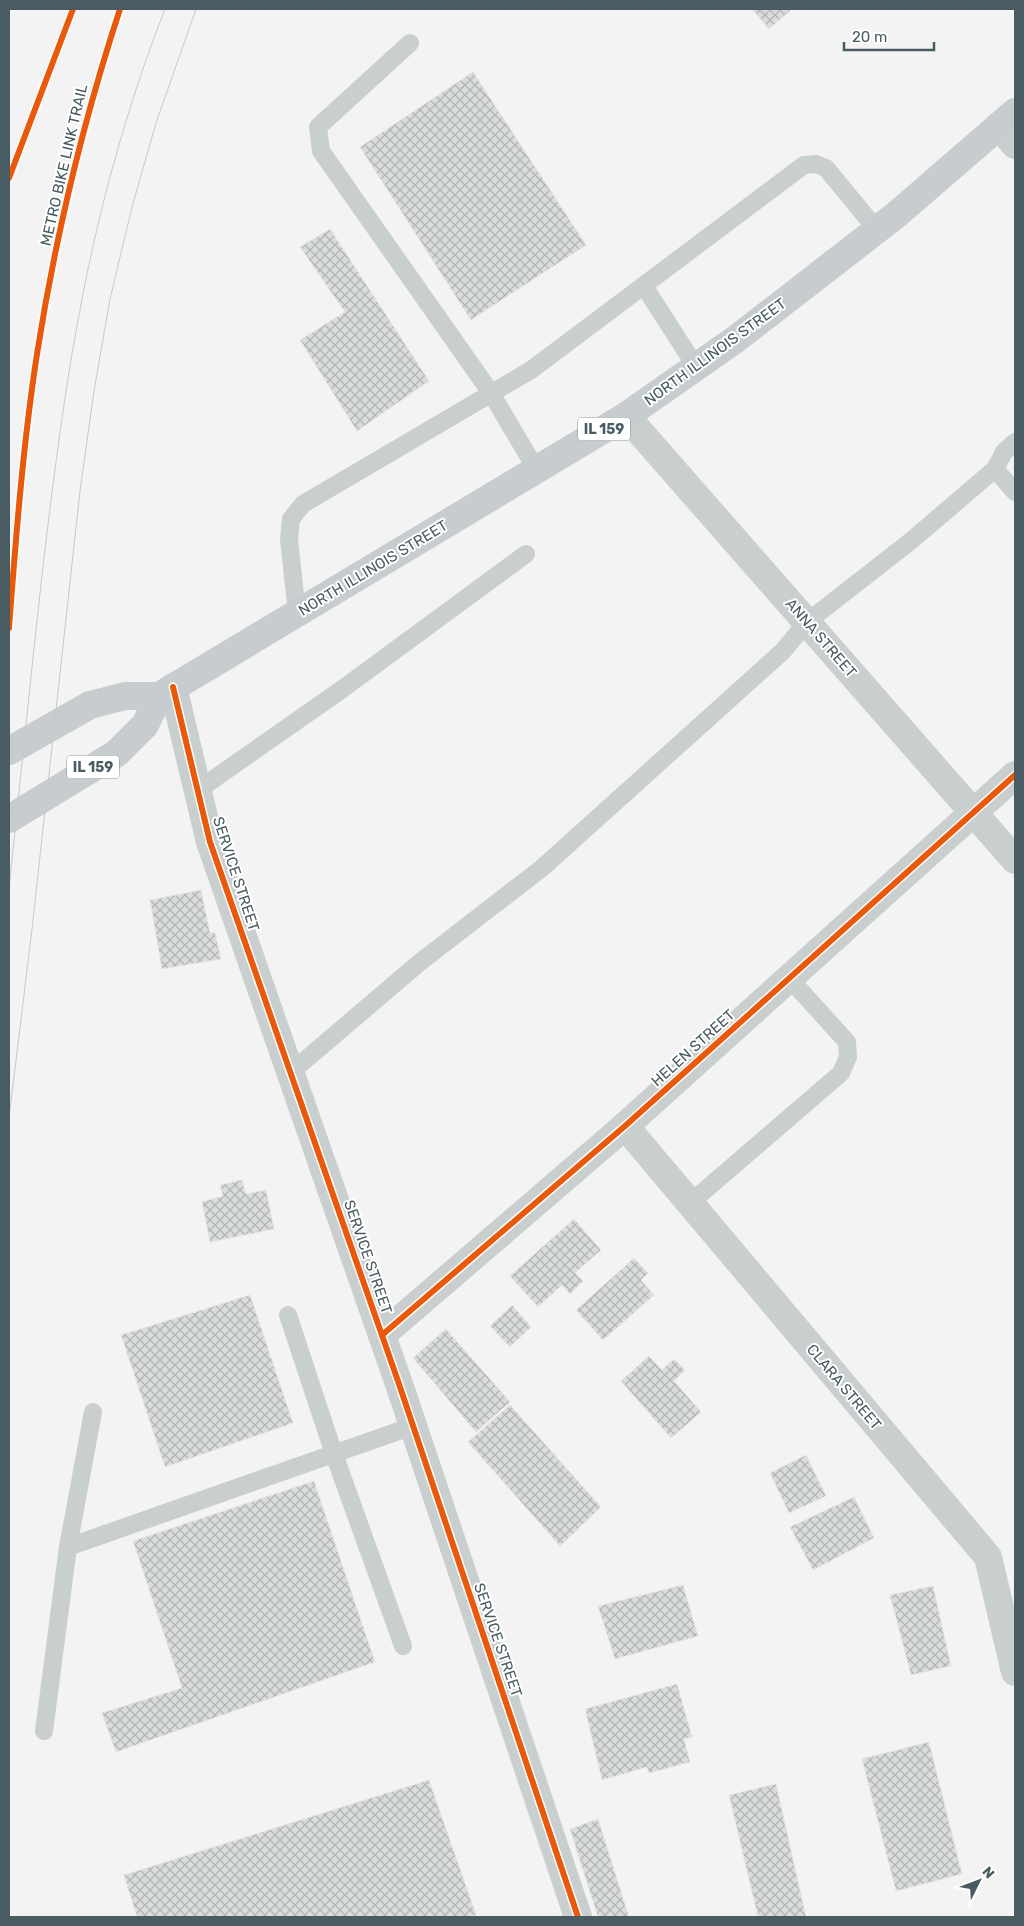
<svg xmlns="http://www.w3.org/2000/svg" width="1024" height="1926" viewBox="0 0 1024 1926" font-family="Rubik,sans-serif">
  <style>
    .building { fill: url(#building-cross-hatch); stroke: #e5e5e6 }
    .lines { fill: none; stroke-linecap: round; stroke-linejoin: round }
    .lane { stroke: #c9cecf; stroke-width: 18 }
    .street { stroke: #c9cecf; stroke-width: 28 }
    .primary { stroke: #c7cdce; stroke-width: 28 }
    .tram { stroke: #c6c9ca; stroke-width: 1 }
    .cycleway-casing { stroke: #fff; stroke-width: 9 }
    .cycleway { stroke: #e8590c; stroke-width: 6 }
    .labels { text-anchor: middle; stroke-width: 4; stroke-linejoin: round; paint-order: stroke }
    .shield { fill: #fff; stroke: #7f8d91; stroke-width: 1 }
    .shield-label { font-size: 14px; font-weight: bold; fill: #485c62 }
    .street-label { font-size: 15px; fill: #485c62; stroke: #fff }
  </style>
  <defs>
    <pattern id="building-cross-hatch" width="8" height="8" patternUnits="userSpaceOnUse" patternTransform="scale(1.25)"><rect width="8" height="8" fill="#d9dbdc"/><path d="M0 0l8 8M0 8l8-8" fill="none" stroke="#b2b5b6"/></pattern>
  </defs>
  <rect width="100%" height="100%" fill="#f3f3f3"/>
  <g class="building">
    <path d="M752,9H792L769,29Z"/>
    <path d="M473,72L586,245L471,320L360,147Z"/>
    <path d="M330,229L429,381L357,431L300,340L345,312L300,247Z"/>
    <path d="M201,890L210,933H215L221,959L162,969L150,900Z"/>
    <path d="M242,1180L246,1194L266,1190L274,1229L210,1242L202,1202L223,1196L220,1185Z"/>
    <path d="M574,1219L601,1250L575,1273L583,1281L570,1294L562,1285L538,1307L510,1276Z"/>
    <path d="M634,1258L648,1273L641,1280L654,1295L603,1340L576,1310Z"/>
    <path d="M250,1295L293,1423L165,1467L121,1335Z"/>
    <path d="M512,1305L531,1327L510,1347L490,1326Z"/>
    <path d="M446,1329L510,1402L476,1432L413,1358Z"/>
    <path d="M649,1356L662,1370L674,1359L685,1370L674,1381L701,1412L671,1438L621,1381Z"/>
    <path d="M510,1405L601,1507L560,1546L468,1442Z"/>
    <path d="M806,1455L826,1496L789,1513L770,1473Z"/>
    <path d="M314,1481L375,1662L116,1752L102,1713L182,1688L133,1541Z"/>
    <path d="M854,1497L874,1538L813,1570L790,1527Z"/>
    <path d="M683,1585L698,1636L615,1659L598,1606Z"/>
    <path d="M933,1586L951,1666L911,1675L890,1595Z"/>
    <path d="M677,1684L692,1737L684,1739L690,1762L649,1773L647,1767L602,1780L585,1709Z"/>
    <path d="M929,1742L962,1874L896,1891L862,1759Z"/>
    <path d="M429,1780L476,1915L467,1917H137L124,1875Z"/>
    <path d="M776,1784L806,1917H758L729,1795Z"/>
    <path d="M598,1819L629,1917H598L570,1829Z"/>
  </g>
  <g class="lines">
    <g class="lane">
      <path d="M410,43L318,127L321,151L491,393L536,469"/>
      <path d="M644,286L696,367"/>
      <path d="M995,469L1004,452L1015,442"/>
      <path d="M297,613L289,540L291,519L303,504L531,370L804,165L816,164L826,168L877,230"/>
      <path d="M198,790L341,690L526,554"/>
      <path d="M290,1073L419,963L542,868L783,651L807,622L912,540L995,469L1015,492"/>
      <path d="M690,1203L841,1073L848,1057L847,1042L789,978"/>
      <path d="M288,1315L334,1454L403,1646"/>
      <path d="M68,1547L413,1426"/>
      <path d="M44,1731L68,1547L93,1412"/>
    </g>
    <g class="street">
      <path d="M999,126L1015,145"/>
      <path d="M626,416L1015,860"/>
      <path d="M173,687L210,842L399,1384L578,1917"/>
      <path d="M625,1126L988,1557L1015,1672"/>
      <path d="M382,1335L625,1126L1015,775"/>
    </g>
    <g class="primary">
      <path d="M9,751L90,705L125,696H159"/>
      <path d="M9,819L117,753L145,725L159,696L626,416L736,339L896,215L1015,112"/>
    </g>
    <g class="tram">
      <path d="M9,889C20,782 31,674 43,566C54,475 65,384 83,294C102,197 129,101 165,9"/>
      <path d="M9,1118L32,929L80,491L94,391L110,299L132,207L156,123L196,9"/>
    </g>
    <defs>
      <g id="cycleway">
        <path d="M9,178L73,9"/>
        <path d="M9,628C16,536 23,445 37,354C55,239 84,119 120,9"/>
        <path d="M173,687L210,842L399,1384L578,1917"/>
        <path d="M382,1335L625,1126L1015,775"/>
      </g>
    </defs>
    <use href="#cycleway" class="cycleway-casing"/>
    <use href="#cycleway" class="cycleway"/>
  </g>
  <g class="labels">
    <g class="shield">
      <rect x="578" y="417.5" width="52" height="23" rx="4"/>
      <rect x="67" y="755.5" width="52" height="23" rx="4"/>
    </g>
    <g class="shield-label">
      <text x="604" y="434">IL 159</text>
      <text x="93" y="772">IL 159</text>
    </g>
    <g class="street-label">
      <text transform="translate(64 165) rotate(-77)" y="5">METRO BIKE LINK TRAIL</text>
      <text transform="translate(715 352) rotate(-36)" y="5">NORTH ILLINOIS STREET</text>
      <text transform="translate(373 568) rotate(-31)" y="5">NORTH ILLINOIS STREET</text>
      <text transform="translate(821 638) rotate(49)" y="5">ANNA STREET</text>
      <text transform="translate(236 874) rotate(72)" y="5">SERVICE STREET</text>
      <text transform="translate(693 1048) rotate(-42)" y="5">HELEN STREET</text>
      <text transform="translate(368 1257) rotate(71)" y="5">SERVICE STREET</text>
      <text transform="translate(844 1387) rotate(50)" y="5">CLARA STREET</text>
      <text transform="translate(498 1640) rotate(71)" y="5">SERVICE STREET</text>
    </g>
  </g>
  <rect width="1024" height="1926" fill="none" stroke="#485c62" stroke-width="20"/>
  <g transform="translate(979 1881) rotate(48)" stroke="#ffffff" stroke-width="4" paint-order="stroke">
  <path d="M0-4L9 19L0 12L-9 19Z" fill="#485c62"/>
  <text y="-8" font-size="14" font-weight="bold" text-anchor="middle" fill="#485c62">N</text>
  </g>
  <path d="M844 42v8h90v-8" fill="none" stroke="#485c62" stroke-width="2.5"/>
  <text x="852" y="42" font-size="15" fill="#485c62" stroke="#ffffff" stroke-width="4" paint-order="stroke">20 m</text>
</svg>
